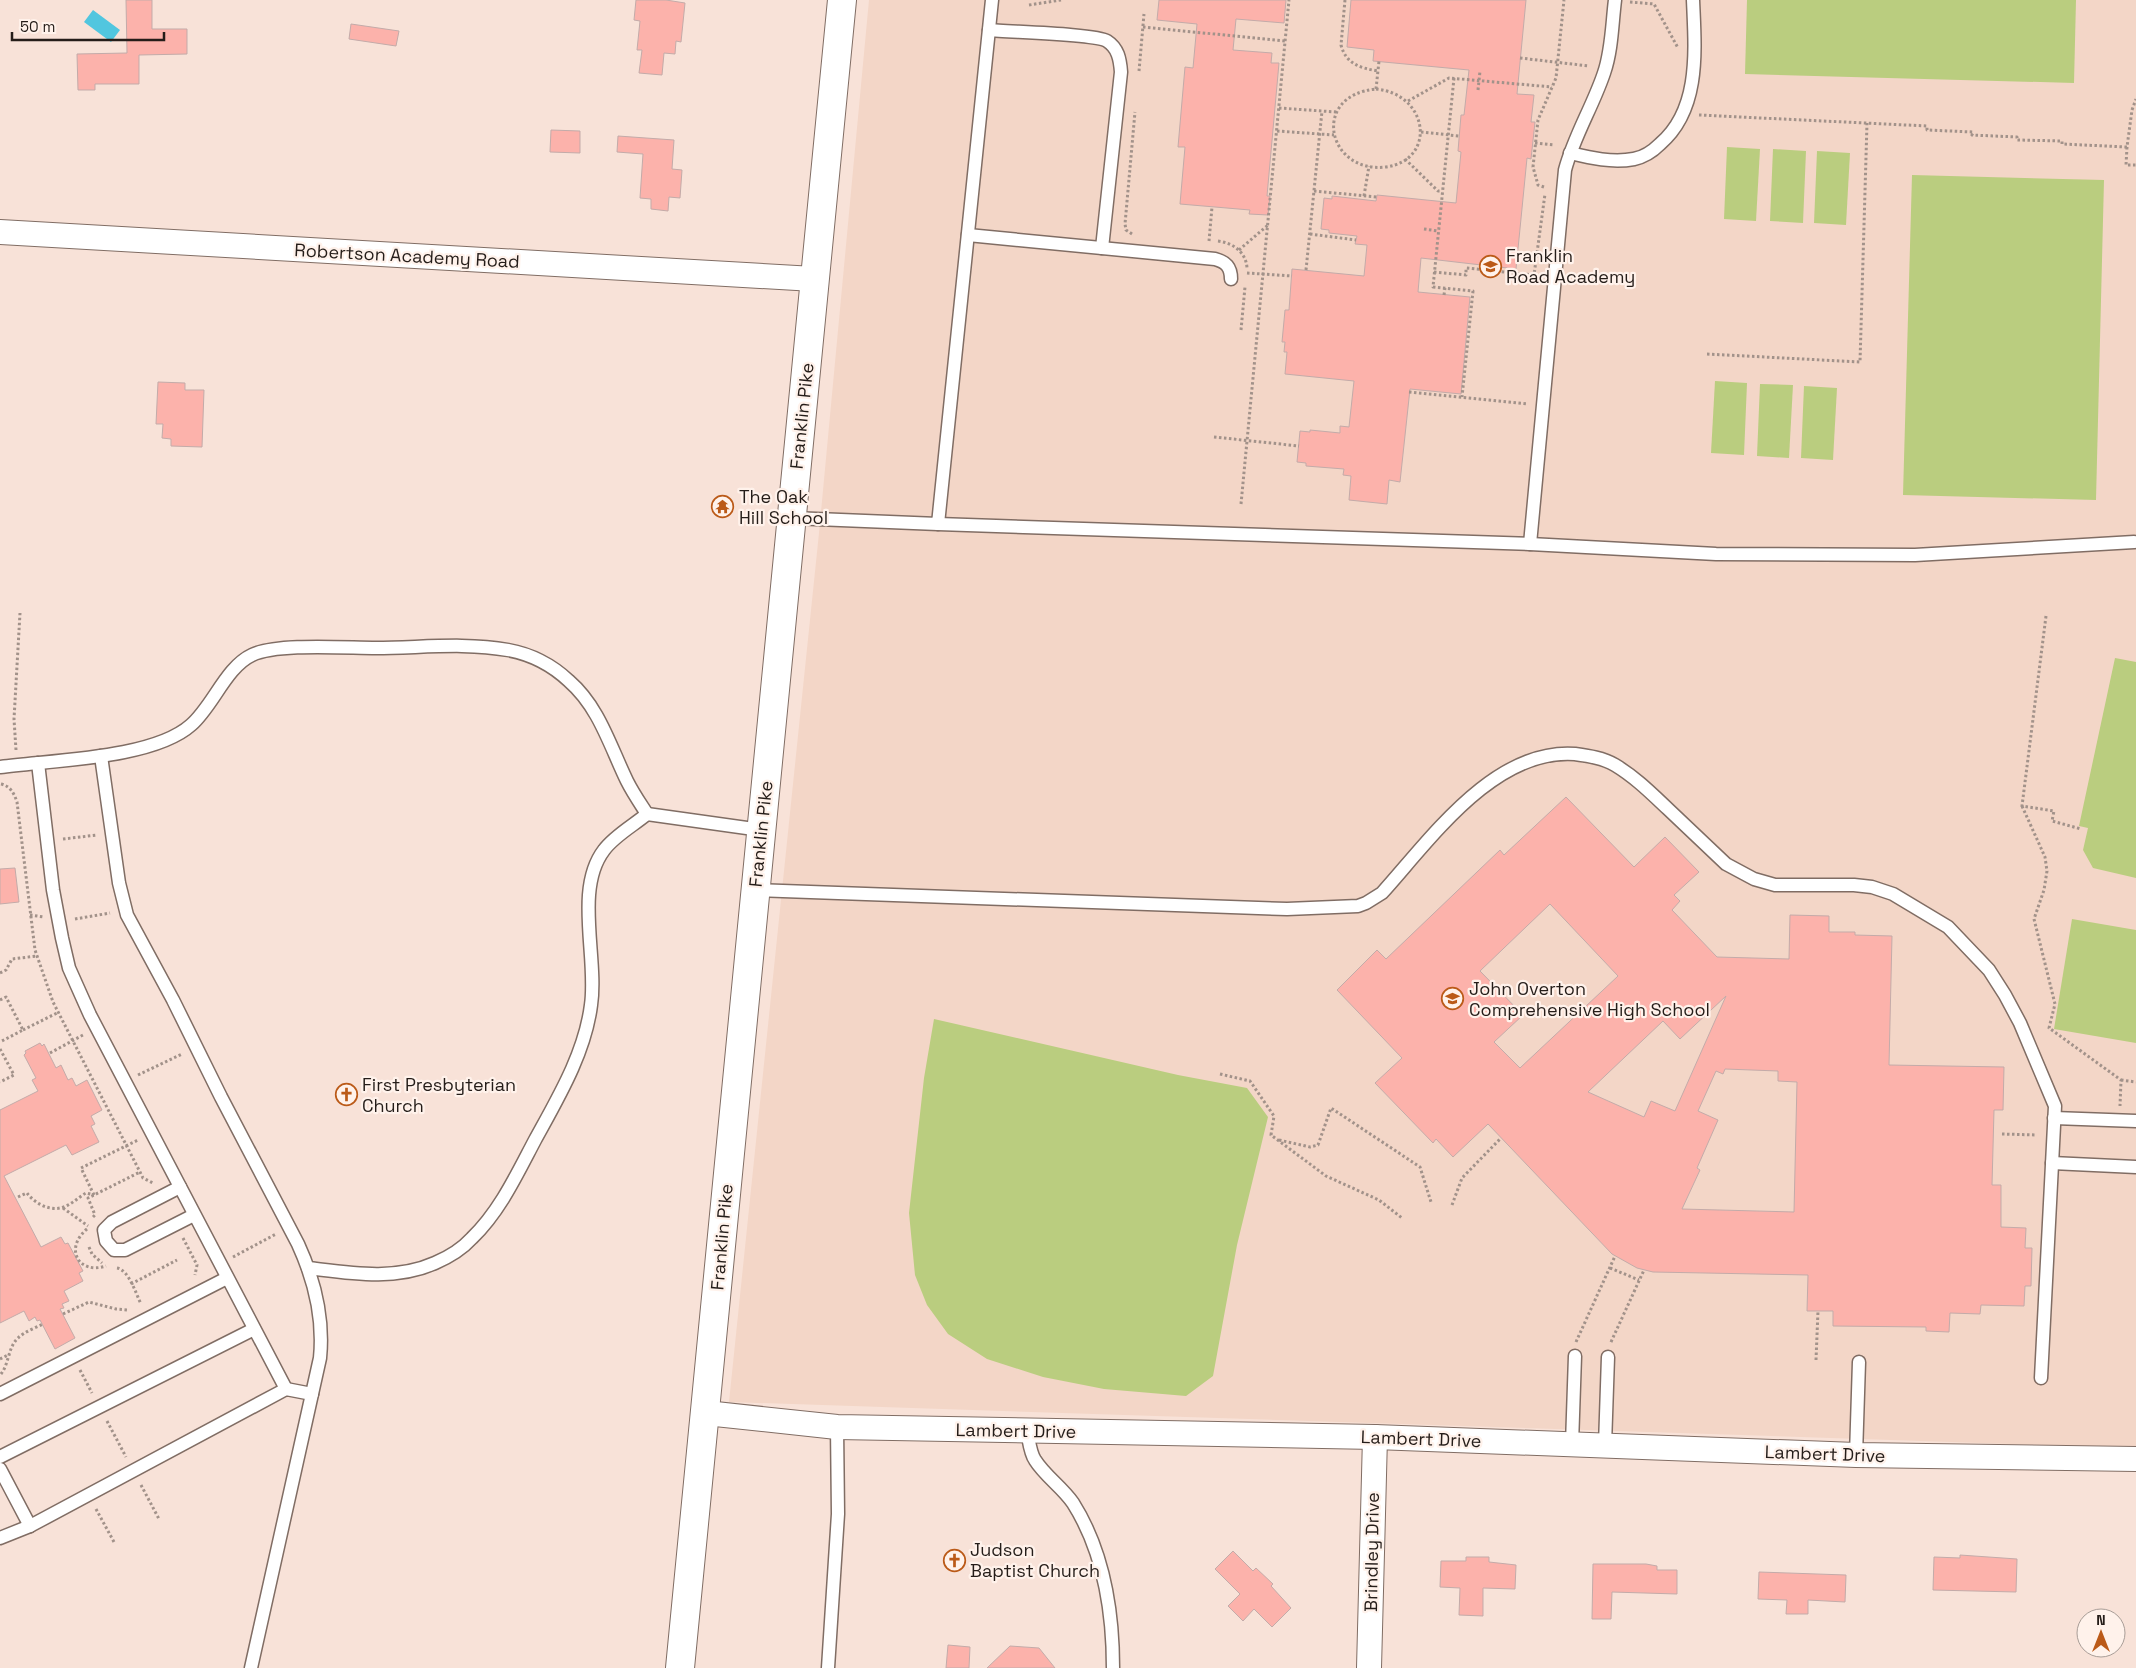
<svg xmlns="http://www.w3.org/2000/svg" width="2136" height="1668" viewBox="0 0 2136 1668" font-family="'Space Grotesk',sans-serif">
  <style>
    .built { fill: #f3d6c7 }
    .green { fill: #bacd7f }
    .water { fill: #51c6df }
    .building { fill: #fcb2ab; stroke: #c3aba9; fill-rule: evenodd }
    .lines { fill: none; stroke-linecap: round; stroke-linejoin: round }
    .service-casing { stroke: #806d64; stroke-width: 15 }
    .minor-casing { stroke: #806d64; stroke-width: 26 }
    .primary-casing { stroke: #806d64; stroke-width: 30 }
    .path { stroke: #a2928a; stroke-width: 3; stroke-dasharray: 2.5 2.5; stroke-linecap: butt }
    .service { stroke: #fff; stroke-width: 12 }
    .minor { stroke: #fff; stroke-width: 24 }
    .primary { stroke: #fff; stroke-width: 28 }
    .labels { text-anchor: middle; stroke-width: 4.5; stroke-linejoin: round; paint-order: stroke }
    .street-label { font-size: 18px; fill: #251d19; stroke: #fff2eb }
    .poi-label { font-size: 18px; fill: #251d19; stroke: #fff2eb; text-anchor: start }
  </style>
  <rect width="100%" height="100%" fill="#f8e2d8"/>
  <path class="built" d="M869,0H2136V1448L729,1402L819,533Z"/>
  <g class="green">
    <path d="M1747,0H2076L2074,83L1745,74Z"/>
    <path d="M1727,147L1760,149L1756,221L1724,219Z"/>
    <path d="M1773,149L1806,151L1803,223L1770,221Z"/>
    <path d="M1817,151L1850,153L1846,225L1814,223Z"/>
    <path d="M1912,175L2104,180L2096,500L1903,495Z"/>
    <path d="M1715,381L1747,383L1744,455L1711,453Z"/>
    <path d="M1760,384L1793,385L1789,458L1757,456Z"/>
    <path d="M1804,386L1837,388L1833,460L1801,458Z"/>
    <path d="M2115,658L2136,662V878L2093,868L2083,850L2088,828L2079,826Z"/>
    <path d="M2072,919L2136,930V1043L2054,1029Z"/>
    <path d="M934,1019L1178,1075L1247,1088L1268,1117L1237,1245L1213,1376L1186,1396L1104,1389L1043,1377L987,1359L948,1334L927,1305L915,1275L909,1213L924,1078Z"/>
  </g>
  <path class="water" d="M93,10L120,30L111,42L84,22Z"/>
  <g class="building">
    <path d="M126,0H152V29H187V54L139,55V84H95V90H78L77,54L127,53Z"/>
    <path d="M636,0H666L685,3L681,42L676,41L675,54L664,53L662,75L639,73L642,50H637L640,21L634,20Z"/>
    <path d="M1159,0H1286L1284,23L1236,19L1233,50L1272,53L1271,63H1279L1267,196H1270L1268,215L1249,214L1250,210L1180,204L1185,147H1178L1185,67L1193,68L1197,24L1157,20Z"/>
    <path d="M1351,0H1526L1517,94L1534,95L1531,122H1535L1531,159L1527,158L1516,269L1421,258L1418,292L1470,297L1461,394L1410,389L1400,482L1389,480L1387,504L1349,500L1351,476L1343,475L1344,469L1306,466V463L1297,462L1300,431L1310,432V430L1340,433V426L1349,427L1354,381L1285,374L1287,352H1284L1285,342H1282L1285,310H1289L1292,269L1364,276L1367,245L1355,244L1357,236L1329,233V230L1321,229L1324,198L1332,199V196L1376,201L1377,195L1456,203L1461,152L1458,151L1461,115H1464L1469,70L1373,61L1374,50L1347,47Z"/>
    <path d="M351,24L399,31L396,46L349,39Z"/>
    <path d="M551,130L580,131V153L550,152Z"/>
    <path d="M618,136L674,140L672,169L682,170L680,198L669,197L668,211L651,209V199L640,198L643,154L617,152Z"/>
    <path d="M158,382L185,383V390H204L202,447L171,446V439L162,438L163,424H156Z"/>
    <path d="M1566,797L1634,867L1665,837L1699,872L1674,895L1680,901L1672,910L1717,957L1789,959L1790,915L1829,916V932H1855V935L1892,936L1889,1065L2004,1067L2003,1110H1994L1992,1185H2001V1227L2026,1228L2025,1248H2032L2031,1286H2025L2024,1306L1981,1305L1980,1314L1950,1313L1949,1332L1926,1331V1327L1833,1326V1311H1807L1808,1275L1653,1272L1637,1268L1612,1254L1488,1124L1453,1157L1436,1139L1433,1143L1375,1083L1402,1058L1337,990L1377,950L1386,959L1500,850L1504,855ZM1550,904L1618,976L1520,1068L1494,1042L1523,1015L1480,971ZM1726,996L1675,1111L1651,1101L1644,1117L1588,1092L1663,1021L1680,1039ZM1725,1069L1778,1071V1081L1797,1082L1794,1212L1682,1209L1700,1170L1697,1168L1718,1120L1698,1111L1716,1071L1723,1074Z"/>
    <path d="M15,868L19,902L0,904V869Z"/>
    <path d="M40,1043L42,1046L44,1044L56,1068L61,1065L68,1080L72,1078L76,1086L87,1080L102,1110L91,1116L95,1124L91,1126L99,1142L72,1155L66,1145L4,1176L41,1247L61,1237L65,1244L68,1243L83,1271L79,1273L83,1281L64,1291L69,1301L62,1304L64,1308L60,1309L75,1338L55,1349L40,1320L37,1321L35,1317L29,1321L24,1311L0,1323V1110L38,1091L32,1080L36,1078L24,1055L26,1053L25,1051Z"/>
    <path d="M1233,1551L1253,1571L1256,1568L1273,1584L1271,1586L1291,1608L1272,1627L1254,1609L1243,1621L1228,1606L1240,1594L1215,1569Z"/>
    <path d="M1960,1555L2017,1559L2016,1592L1933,1590L1934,1557L1960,1558Z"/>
    <path d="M1466,1557H1489V1562L1516,1565L1515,1589L1483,1588V1616L1459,1615L1460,1588L1440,1587L1441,1561H1466Z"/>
    <path d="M1593,1564H1646L1657,1566V1570H1677V1594L1612,1592L1611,1619H1592Z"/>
    <path d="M1759,1572L1846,1575L1845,1602L1808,1600V1614H1786L1787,1600L1758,1599Z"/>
    <path d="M948,1645L970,1647L969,1668H946Z"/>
    <path d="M1010,1646L1039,1648L1055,1668H987Z"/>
  </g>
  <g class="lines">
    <defs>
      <g id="service">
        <path d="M989,30C1008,32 1096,34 1107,41C1118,48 1120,59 1121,72L1102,248"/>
        <path d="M1570,153C1591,158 1612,163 1634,159C1644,157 1653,151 1660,144C1701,109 1695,49 1693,0"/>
        <path d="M968,235L1215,259C1226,262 1231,267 1231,279"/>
        <path d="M792,518L938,524L992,0"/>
        <path d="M938,524L1530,544L1565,170C1574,136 1593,106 1604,73C1612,50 1612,24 1615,0"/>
        <path d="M1530,544L1716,554L1915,555L2134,542"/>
        <path d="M101,756L119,883L127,915L173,1000L221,1097L298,1244C315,1281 324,1318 320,1358L251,1668"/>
        <path d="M38,763L53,890L62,938L69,968L90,1015L286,1389"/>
        <path d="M0,767C51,760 153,759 191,725C213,706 226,667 252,655C277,643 345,648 376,648C419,648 465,642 508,650C530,654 552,665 569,681C599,707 610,746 627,781C633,793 640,803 647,814C634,825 614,836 604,850C574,889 598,958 591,1005C585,1053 558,1098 535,1140C517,1174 500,1211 472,1238C462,1249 449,1257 435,1263C395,1281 350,1273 308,1268"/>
        <path d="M647,814L761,830"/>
        <path d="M755,890L1287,909L1358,906L1366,903L1382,893C1430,840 1494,748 1575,754C1589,756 1603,758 1615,765C1635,777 1651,793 1668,809C1687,827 1706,845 1726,864L1754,879L1775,885H1854L1872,887L1893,894L1948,927L1989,970L2005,995L2020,1023L2055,1106L2041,1378"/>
        <path d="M2054,1118L2136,1121"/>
        <path d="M2052,1163L2136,1167"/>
        <path d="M180,1187L112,1222L104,1230L106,1241L114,1250H125L194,1215"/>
        <path d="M0,1394L227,1278"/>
        <path d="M1027,1431C1029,1440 1030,1453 1035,1460C1045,1476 1062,1487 1073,1503C1104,1552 1113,1611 1113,1668"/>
        <path d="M1572,1444L1575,1356"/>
        <path d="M1605,1445L1608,1357"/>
        <path d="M1856,1455L1859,1362"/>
        <path d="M0,1457L254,1329"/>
        <path d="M0,1469L30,1526"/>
        <path d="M0,1538L30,1526L286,1389L312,1394"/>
        <path d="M828,1668L838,1514L837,1427"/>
      </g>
      <g id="minor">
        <path d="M0,232L814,279"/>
        <path d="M706,1413L837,1427L1375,1437L1856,1455L2136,1459"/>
        <path d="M1369,1668L1375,1437"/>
      </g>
      <path id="primary" d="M680,1668L842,0"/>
    </defs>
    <use href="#service" class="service-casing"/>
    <use href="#minor" class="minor-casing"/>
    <use href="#primary" class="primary-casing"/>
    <g class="path">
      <path d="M1345,0L1341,45C1346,64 1360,68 1378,71"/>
      <path d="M1630,2L1654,4L1678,48"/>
      <path d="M1029,5L1061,0"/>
      <path d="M1143,27L1285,41"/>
      <path d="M1520,58L1589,66"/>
      <path d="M1139,71L1144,14"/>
      <path d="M1454,78L1433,287L1473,291L1462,397"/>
      <path d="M1376,89C1429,94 1437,160 1386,167C1327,174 1310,95 1376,89Z"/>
      <path d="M1376,89L1379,61"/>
      <path d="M1478,90L1480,71"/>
      <path d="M1408,101L1449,78L1552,87"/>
      <path d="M1279,108L1336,112"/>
      <path d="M1699,115L1927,126V130L1973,132L1972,135L2017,137V140L2062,141V144L2127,147L2132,110L2136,99"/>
      <path d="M1277,131L1334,135"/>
      <path d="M1421,132L1459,136"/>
      <path d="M1535,143L1554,145"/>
      <path d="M2127,147L2126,165H2136"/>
      <path d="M1405,159L1438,191H1442"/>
      <path d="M1544,187L1538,185L1533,167L1538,120L1556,78L1564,0"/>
      <path d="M1314,191L1377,197"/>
      <path d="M1364,196L1369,166"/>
      <path d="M1424,229L1438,231"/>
      <path d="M1132,234L1126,230L1125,224L1135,112"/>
      <path d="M1310,234L1356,240"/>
      <path d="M1209,241L1212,207"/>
      <path d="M1218,241C1233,243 1246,252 1247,268"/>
      <path d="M1239,250L1268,225"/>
      <path d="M1306,270L1322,111"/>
      <path d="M1434,272L1466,275V268L1534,275L1545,194"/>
      <path d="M1247,273L1292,276"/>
      <path d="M1444,295L1445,288"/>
      <path d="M1241,330L1245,287"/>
      <path d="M1707,354L1860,362L1867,123"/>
      <path d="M1409,392L1528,404"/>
      <path d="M1214,437L1299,446"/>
      <path d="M1241,504L1289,0"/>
      <path d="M2046,616L2022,806L2054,811L2052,821L2081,829"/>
      <path d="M16,750L14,719L20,613"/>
      <path d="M1,784C10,786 14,793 17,802L35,950L53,1002L140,1172L143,1178L153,1183"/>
      <path d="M2022,806L2045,857L2047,871L2044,890L2034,919L2055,1004L2049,1028L2121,1080L2120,1106"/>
      <path d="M63,839L97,835"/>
      <path d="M30,915L44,917"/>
      <path d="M75,919L110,913"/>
      <path d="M0,973L6,970L12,959L37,956"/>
      <path d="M0,1000L6,997L23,1030L0,1042"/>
      <path d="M23,1030L59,1012"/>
      <path d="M0,1049L14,1075L0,1082"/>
      <path d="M50,1053L83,1035"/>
      <path d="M1220,1074L1250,1081L1274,1116L1271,1135L1326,1176L1379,1200L1402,1218"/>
      <path d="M138,1075L182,1054"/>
      <path d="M2121,1080L2136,1082"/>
      <path d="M2002,1134L2037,1135"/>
      <path d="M1279,1140L1310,1147L1318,1145L1331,1108L1420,1167L1431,1202"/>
      <path d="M94,1195L81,1168L138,1140"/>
      <path d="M18,1197L27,1193C35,1204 52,1213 66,1206C73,1203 79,1197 86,1193L94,1195"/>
      <path d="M1452,1205L1462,1178L1501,1138"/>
      <path d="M63,1208L88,1226"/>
      <path d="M93,1217L95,1215L88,1198L140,1172"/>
      <path d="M87,1229C64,1248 78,1275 106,1266"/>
      <path d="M183,1238L197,1265L195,1275"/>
      <path d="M89,1247L92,1254L102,1263"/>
      <path d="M233,1257L276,1234"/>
      <path d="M117,1268C129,1270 136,1294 141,1304"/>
      <path d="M1610,1268L1639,1280"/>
      <path d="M131,1284L177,1260"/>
      <path d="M63,1314L89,1302L116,1309L128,1310"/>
      <path d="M1576,1342L1615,1256"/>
      <path d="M1611,1342L1644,1270"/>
      <path d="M0,1359L10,1354"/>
      <path d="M1816,1360L1818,1311"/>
      <path d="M80,1370L92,1393"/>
      <path d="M1,1374C9,1364 8,1347 18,1338C24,1332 35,1328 43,1324"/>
      <path d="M107,1421L126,1457"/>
      <path d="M141,1485L159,1519"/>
      <path d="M96,1509L114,1542"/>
    </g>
    <use href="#service" class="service"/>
    <use href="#minor" class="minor"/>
    <use href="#primary" class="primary"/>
  </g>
  <defs>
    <symbol id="school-ring" viewBox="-11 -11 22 22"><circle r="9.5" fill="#fff2eb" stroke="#bb5a18" stroke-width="1.5"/><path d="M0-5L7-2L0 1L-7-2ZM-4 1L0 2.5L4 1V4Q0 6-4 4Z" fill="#bb5a18"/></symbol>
    <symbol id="temple-ring" viewBox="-11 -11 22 22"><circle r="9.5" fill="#fff2eb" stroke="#bb5a18" stroke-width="1.5"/><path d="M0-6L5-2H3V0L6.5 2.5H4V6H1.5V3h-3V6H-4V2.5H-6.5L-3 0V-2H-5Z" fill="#bb5a18"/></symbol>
    <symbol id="church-ring" viewBox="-11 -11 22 22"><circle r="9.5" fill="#fff2eb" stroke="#bb5a18" stroke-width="1.5"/><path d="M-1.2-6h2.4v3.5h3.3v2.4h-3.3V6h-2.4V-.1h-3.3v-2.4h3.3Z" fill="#bb5a18"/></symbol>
  </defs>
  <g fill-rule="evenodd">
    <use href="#school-ring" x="1478" y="254" width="25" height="25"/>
    <use href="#temple-ring" x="710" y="494" width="25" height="25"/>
    <use href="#school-ring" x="1440" y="986" width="25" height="25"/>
    <use href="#church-ring" x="334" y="1082" width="25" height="25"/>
    <use href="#church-ring" x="942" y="1548" width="25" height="25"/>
  </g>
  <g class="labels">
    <g class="street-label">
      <text transform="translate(407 256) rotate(3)" y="6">Robertson Academy Road</text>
      <text transform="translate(802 416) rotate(-84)" y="6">Franklin Pike</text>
      <text transform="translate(761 834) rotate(-84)" y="6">Franklin Pike</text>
      <text transform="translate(722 1237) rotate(-85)" y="6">Franklin Pike</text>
      <text transform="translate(1016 1431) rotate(1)" y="6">Lambert Drive</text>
      <text transform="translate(1421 1439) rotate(2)" y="6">Lambert Drive</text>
      <text transform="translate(1825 1454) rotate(2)" y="6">Lambert Drive</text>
      <text transform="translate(1372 1552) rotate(-89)" y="6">Brindley Drive</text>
    </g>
    <g class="poi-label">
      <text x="1506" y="262">Franklin<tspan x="1506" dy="21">Road Academy</tspan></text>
      <text x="739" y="503">The Oak<tspan x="739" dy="21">Hill School</tspan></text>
      <text x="1469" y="995">John Overton<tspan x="1469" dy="21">Comprehensive High School</tspan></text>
      <text x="362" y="1091">First Presbyterian<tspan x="362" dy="21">Church</tspan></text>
      <text x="970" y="1556">Judson<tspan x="970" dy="21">Baptist Church</tspan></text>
    </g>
  </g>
  <g transform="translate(2101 1633)"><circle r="24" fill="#fff2eb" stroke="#a89d97"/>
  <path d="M0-4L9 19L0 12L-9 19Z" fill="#bb5a18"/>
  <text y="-8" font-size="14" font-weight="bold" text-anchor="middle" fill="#251d19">N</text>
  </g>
  <path d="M12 32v8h152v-8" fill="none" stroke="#251d19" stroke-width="2.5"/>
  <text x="20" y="32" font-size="15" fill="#251d19" stroke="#fff2eb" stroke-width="4" paint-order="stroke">50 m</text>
</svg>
